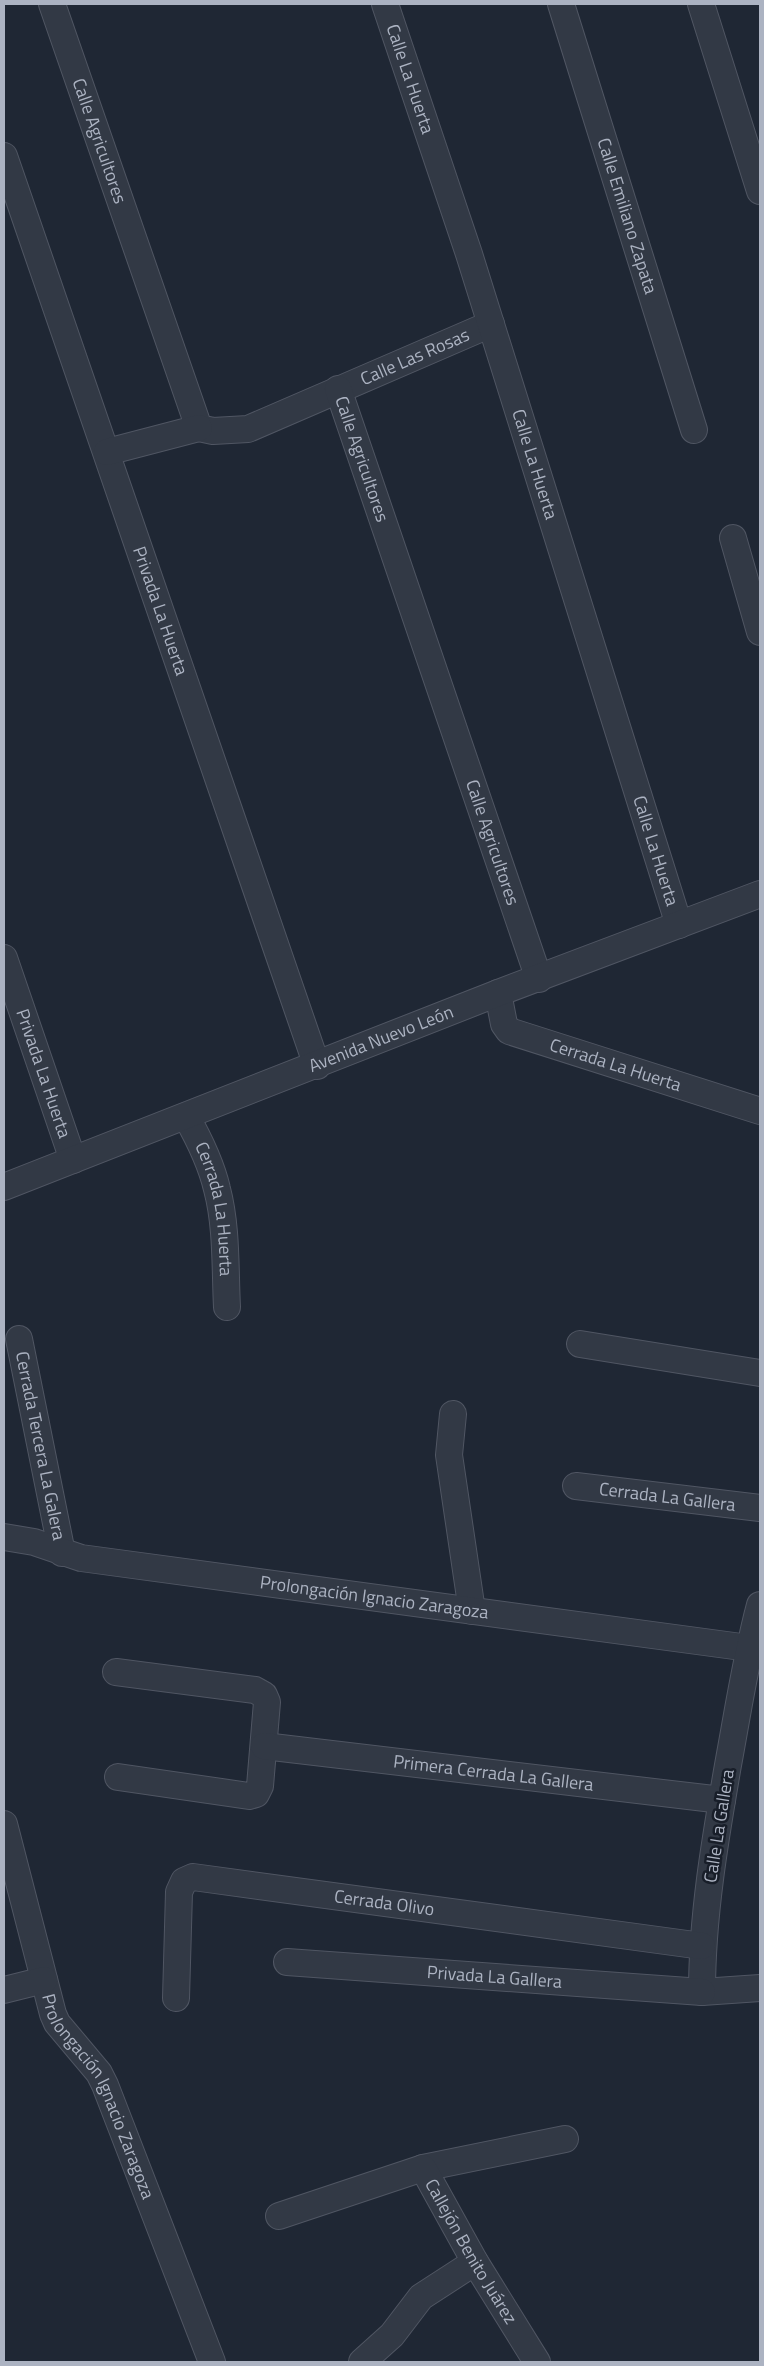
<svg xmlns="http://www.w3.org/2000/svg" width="764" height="2366" viewBox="0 0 764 2366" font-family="'Titillium Web',sans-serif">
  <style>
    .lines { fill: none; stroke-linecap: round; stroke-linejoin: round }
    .minor-casing { stroke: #505663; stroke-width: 28 }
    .minor { stroke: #323945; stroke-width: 26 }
    .labels { text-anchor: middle; stroke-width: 5; stroke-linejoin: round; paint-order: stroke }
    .street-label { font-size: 18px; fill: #acb3c2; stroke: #181e29 }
  </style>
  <rect width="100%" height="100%" fill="#1f2734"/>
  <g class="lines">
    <defs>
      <g id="minor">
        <path id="s1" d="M52,4L199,428L213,431L248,429L491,324"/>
        <path id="s2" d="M385,4L469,254L679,925"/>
        <path id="s3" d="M561,4L694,430"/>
        <path d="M701,4L760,191"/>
        <path id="s4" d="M4,156L317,1066"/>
        <path id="s5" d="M338,389L539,979"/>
        <path d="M107,452L199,428"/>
        <path d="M733,538L760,632"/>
        <path id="s6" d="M4,958L73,1160"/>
        <path id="s7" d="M498,993L504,1024L509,1031L760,1111"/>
        <path id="s8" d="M186,1116C199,1139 211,1163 217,1189C227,1227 225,1269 227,1307"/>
        <path id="s9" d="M4,1187L498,993L760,894"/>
        <path id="s10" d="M19,1339L62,1553"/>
        <path d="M580,1344L760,1373"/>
        <path d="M453,1414L449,1455L472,1611"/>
        <path id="s11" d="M576,1486L760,1508"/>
        <path id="s12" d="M4,1537L34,1542L81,1558L749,1648"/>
        <path d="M760,1605C746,1657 738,1711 728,1765C715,1840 702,1916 702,1992L760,1988"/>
        <path d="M116,1672L255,1690L264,1695L267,1702L260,1786L256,1794L249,1796L118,1777"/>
        <path id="s13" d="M264,1746L722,1800"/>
        <path id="s14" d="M4,1824L53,2014L57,2023L99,2073L105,2085L212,2362"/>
        <path id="s15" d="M287,1962L702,1992"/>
        <path d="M4,1990L44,1980"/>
        <path id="s16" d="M176,1998L179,1892L184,1881L193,1877L702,1946"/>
        <path d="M423,2168L565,2139"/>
        <path id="s17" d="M279,2216L423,2168L475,2262L537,2362"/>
        <path d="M362,2362L392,2335L421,2297L475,2262"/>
      </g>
    </defs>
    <use href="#minor" class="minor-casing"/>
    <use href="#minor" class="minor"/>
  </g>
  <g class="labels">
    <g class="street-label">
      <text dy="6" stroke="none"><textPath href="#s2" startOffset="79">Calle La Huerta</textPath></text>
      <text dy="6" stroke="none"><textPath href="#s1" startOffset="145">Calle Agricultores</textPath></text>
      <text dy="6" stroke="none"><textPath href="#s3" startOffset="222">Calle Emiliano Zapata</textPath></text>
      <text dy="6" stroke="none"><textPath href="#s1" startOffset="680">Calle Las Rosas</textPath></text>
      <text dy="6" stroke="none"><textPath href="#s5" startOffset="74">Calle Agricultores</textPath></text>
      <text dy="6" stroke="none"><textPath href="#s2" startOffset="484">Calle La Huerta</textPath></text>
      <text dy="6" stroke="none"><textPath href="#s4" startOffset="481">Privada La Huerta</textPath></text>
      <text dy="6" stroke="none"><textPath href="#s5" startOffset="479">Calle Agricultores</textPath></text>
      <text dy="6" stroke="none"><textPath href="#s2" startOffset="889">Calle La Huerta</textPath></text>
      <text dy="6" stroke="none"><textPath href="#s9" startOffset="405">Avenida Nuevo León</textPath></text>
      <text dy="6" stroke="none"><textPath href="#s7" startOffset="152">Cerrada La Huerta</textPath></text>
      <text dy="6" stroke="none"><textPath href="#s6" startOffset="122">Privada La Huerta</textPath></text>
      <text dy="6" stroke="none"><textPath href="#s8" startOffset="99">Cerrada La Huerta</textPath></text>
      <text dy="6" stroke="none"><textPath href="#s10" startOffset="109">Cerrada Tercera La Galera</textPath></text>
      <text dy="6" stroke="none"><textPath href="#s11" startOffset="92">Cerrada La Gallera</textPath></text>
      <text dy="6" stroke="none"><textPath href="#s12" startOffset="376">Prolongación Ignacio Zaragoza</textPath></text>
      <text dy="6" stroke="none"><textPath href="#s13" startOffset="231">Primera Cerrada La Gallera</textPath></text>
      <text transform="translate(719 1826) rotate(-81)" y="6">Calle La Gallera</text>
      <text dy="6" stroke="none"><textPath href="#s16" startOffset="321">Cerrada Olivo</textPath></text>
      <text dy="6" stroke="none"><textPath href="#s15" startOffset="208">Privada La Gallera</textPath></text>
      <text dy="6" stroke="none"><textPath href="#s14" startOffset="291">Prolongación Ignacio Zaragoza</textPath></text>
      <text dy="6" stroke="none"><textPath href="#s17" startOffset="248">Callejón Benito Juárez</textPath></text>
    </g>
  </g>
  <rect width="764" height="2366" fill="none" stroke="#acb3c2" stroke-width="10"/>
</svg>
